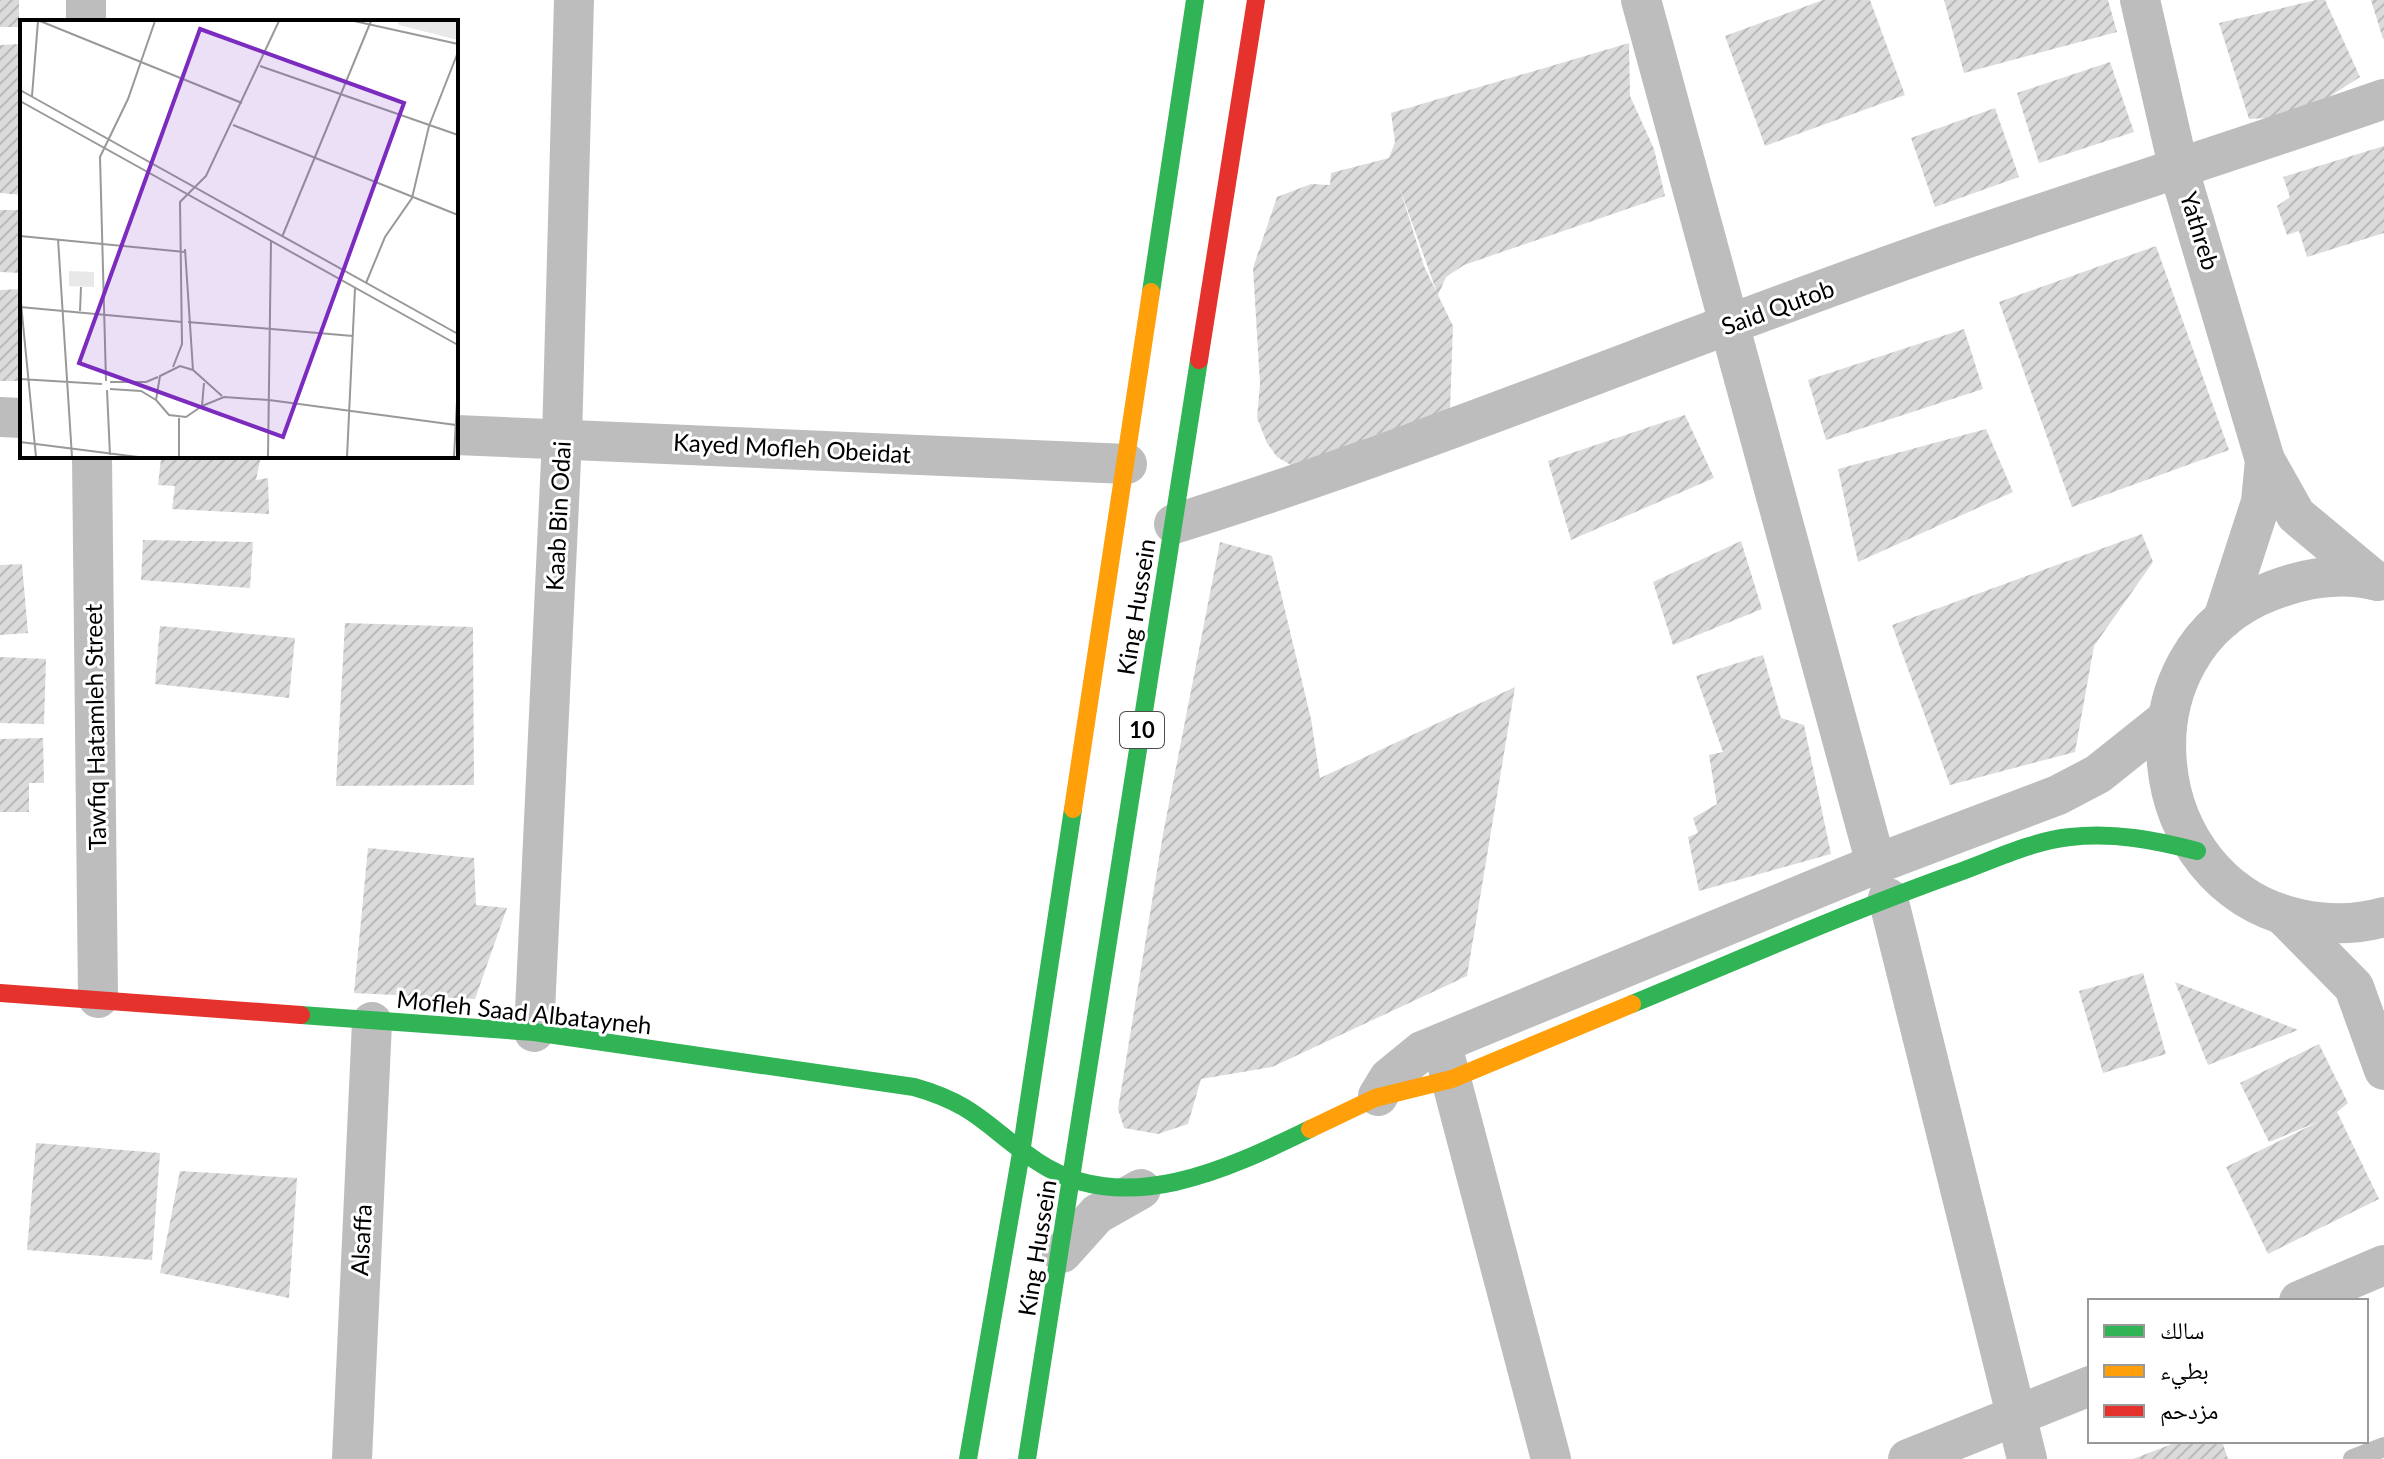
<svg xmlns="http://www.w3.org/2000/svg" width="2384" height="1459" viewBox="0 0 2384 1459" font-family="Lato,'Noto Naskh Arabic',sans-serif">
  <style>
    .building { fill: url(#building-hatch); fill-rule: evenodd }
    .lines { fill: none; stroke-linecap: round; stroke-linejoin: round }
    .lane { stroke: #bdbdbd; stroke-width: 20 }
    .street { stroke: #bdbdbd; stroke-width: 40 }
    .fast { stroke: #30b455; stroke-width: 18 }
    .slow { stroke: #ff9f0a; stroke-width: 18 }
    .jam { stroke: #e5322d; stroke-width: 18 }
    .labels { text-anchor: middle; stroke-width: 6; stroke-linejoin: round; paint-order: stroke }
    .shield { fill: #fff; stroke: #4c4c4c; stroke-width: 2 }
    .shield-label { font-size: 22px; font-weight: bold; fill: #000 }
    .street-label { font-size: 24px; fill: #000; stroke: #fff }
    .inset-road { fill: none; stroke: #999; stroke-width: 2 }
    .view { fill: #7b2cbf; fill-opacity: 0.15; stroke: #7b2cbf; stroke-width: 4 }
    .inset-edge { fill: none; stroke: #000; stroke-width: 4 }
  </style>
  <defs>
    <pattern id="building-hatch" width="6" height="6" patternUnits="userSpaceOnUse" patternTransform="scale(2)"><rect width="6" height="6" fill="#dbdbdb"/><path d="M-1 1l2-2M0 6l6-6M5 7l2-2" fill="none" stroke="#bababa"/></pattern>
  </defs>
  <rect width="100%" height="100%" fill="#fff"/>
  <g class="building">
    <rect x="0" y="0" width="19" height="27"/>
    <path d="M1823,0H1870L1905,95L1765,146L1725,36Z"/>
    <path d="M1944,0H2108L2117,32L1964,73Z"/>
    <path d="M2316,0H2325L2360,77L2299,116L2249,119L2219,23Z"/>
    <path d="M2371,0H2384V39H2383Z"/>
    <path d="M1629,43L1630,96L1654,149L1665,196L1464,265L1446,277L1438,295L1453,326L1450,410L1364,439L1362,460L1310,476L1277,457L1267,443L1257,418L1260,384L1253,268L1277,197L1311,184L1330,185L1331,173L1389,158L1395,142L1391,113ZM1399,186L1437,293L1424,266Z"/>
    <path d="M20,44L22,100V195L0,193V45Z"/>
    <path d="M2110,62L2134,132L2039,163L2017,93Z"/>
    <path d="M1995,108L2019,177L1935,207L1911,138Z"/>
    <path d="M2384,146V233L2307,257L2299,231L2287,235L2277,206L2290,197L2283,177Z"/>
    <path d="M0,210H22V273L0,272Z"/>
    <path d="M2156,246L2229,450L2072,507L1999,302Z"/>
    <path d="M22,289V381H0V290Z"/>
    <path d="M1964,329L1983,389L1826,440L1808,380Z"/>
    <path d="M1685,415L1714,478L1571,540L1548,461Z"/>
    <path d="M1986,429L2013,492L1858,562L1838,469Z"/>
    <path d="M169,456H261L256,480L268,478L269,514L172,509L175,486L158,485L161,459Z"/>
    <path d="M2142,534L2153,562L2094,646L2075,752L1950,785L1892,625Z"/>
    <path d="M143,540L253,542L250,588L141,580Z"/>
    <path d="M1741,541L1762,609L1673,645L1653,582Z"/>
    <path d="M1220,542L1272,556L1311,719L1320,778L1515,687L1467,976L1272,1067L1201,1079L1188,1124L1158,1134L1124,1128L1118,1109L1163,834Z"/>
    <path d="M22,564L28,633L0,635V565Z"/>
    <path d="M345,623L473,627L474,785L336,786Z"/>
    <path d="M160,626L295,638L289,698L155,684Z"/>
    <path d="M1763,655L1781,718L1804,725L1831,854L1699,891L1688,837L1698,833L1693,818L1717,804L1709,755L1723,752L1696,676Z"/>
    <path d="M0,657L46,659L44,724L0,723Z"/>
    <path d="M43,738L44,783H29V812H0V739Z"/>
    <path d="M368,848L474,858L476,905L507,908L475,999L354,993Z"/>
    <path d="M2143,973L2166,1054L2103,1073L2079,991Z"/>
    <path d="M2175,982L2298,1030L2208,1065Z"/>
    <path d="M2319,1044L2348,1103L2337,1112L2379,1199L2268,1254L2226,1167L2320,1121L2269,1142L2240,1083Z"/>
    <path d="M36,1143L160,1153L152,1260L27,1250Z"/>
    <path d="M180,1171L297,1178L289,1298L160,1273Z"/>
    <path d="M2180,1441H2222L2228,1459H2133Z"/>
  </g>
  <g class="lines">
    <path class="lane" d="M2353,1459L2384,1447"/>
    <g class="street">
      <path d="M86,0V22"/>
      <path d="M1641,0L1876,864"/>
      <path d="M2140,0L2179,170L2265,460L2296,515L2374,580"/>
      <path d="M0,417L22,418"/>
      <path d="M456,435L1127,464"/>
      <path d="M92,456L98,998"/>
      <path d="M1174,524C1437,442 1690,334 1950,244C2094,195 2240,149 2384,99"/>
      <path d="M2378,581C2342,572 2304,578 2271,591C2115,650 2140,885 2300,919C2328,925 2356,925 2384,917"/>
      <path d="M2223,619L2261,502L2265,460"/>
      <path d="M1888,898L2027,1459"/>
      <path d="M2283,915L2354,987L2384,1070"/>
      <path d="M534,1032L562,439L574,0"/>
      <path d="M1443,1049L1551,1459"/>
      <path d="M1378,1096L1389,1078L1422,1051L1876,864L2058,795L2098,774L2167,719"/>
      <path d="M1062,1253L1097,1214L1141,1189"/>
      <path d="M2299,1301L2384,1265"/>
      <path d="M352,1459L372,1022"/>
      <path d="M1908,1459L2090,1386"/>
    </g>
    <g class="fast">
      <path d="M1151,292L1195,0"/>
      <path d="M1632,1004C1739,960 1845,913 1954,874C1991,861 2031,841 2070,837C2114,832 2155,840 2197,851"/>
      <path d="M301,1015L534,1032L914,1087C978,1105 988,1129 1038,1162C1124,1219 1228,1169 1310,1129"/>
      <path d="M968,1459L1021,1153L1073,809"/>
      <path d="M1027,1459L1199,360"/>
    </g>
    <g class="slow">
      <path d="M1073,809L1151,292"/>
      <path d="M1310,1129L1375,1098L1452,1079L1632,1004"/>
    </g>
    <g class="jam">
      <path d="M1199,360L1256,0"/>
      <path d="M0,993L301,1015"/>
    </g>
  </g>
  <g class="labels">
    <rect class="shield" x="1120" y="712" width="44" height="36" rx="6"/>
    <g class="shield-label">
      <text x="1142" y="738">10</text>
    </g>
    <g class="street-label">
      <text transform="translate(2199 231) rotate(73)" y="8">Yathreb</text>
      <text transform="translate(1778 308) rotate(-20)" y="8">Said Qutob</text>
      <text transform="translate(792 449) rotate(3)" y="8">Kayed Mofleh Obeidat</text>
      <text transform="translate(559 516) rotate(-87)" y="8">Kaab Bin Odai</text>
      <text transform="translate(1137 607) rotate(-81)" y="8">King Hussein</text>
      <text transform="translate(96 727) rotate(-91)" y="8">Tawfiq Hatamleh Street</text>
      <text transform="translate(524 1013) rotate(6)" y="8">Mofleh Saad Albatayneh</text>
      <text transform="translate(362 1240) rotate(-87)" y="8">Alsaffa</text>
      <text transform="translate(1038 1248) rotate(-81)" y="8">King Hussein</text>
    </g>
  </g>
  <g transform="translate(20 20)">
    <rect width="438" height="438" fill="#fff"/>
    <path d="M49,251L74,252V267L49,266Z" fill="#e8e8e8"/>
    <path d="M377,1H438V20L379,5Z" fill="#e8e8e8"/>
    <path class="inset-road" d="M20,1L222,83M334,1L438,24M240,46L438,115M0,70L438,314M12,76L18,1M0,81L438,325M213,105L438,195M0,216L165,232M262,217L351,1M38,219L52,437M165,229L173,350M346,263L365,217L392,178L409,106L438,32M0,273L16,437M0,287L162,302M60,291L61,267M168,302L333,316M153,347L162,324L160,182L186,156L259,1M0,359L82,364M86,361L80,137L108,79L135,1M90,362H126L138,357M184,363L182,386L166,397L149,395L136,380L140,356L160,346L173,350L202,376M90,369L121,371L136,380M87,370L90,435M182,386L204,377L249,380L436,405M0,422L118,437M159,437V398M248,437L251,221M327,437L335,268M434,437L438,363"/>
    <path class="view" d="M180,9L384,83L263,417L59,343Z"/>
    <rect width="438" height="438" class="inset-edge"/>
  </g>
  <rect x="2088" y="1299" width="280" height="144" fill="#ffffff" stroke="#999999" stroke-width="2"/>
  <rect x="2104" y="1325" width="40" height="12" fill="#30b455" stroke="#999999" stroke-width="2"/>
  <text x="2160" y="1339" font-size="24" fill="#000000">سالك</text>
  <rect x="2104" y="1365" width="40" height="12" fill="#ff9f0a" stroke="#999999" stroke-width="2"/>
  <text x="2160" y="1379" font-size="24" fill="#000000">بطيء</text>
  <rect x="2104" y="1405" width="40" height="12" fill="#e5322d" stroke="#999999" stroke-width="2"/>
  <text x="2160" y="1419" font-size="24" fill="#000000">مزدحم</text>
</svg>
